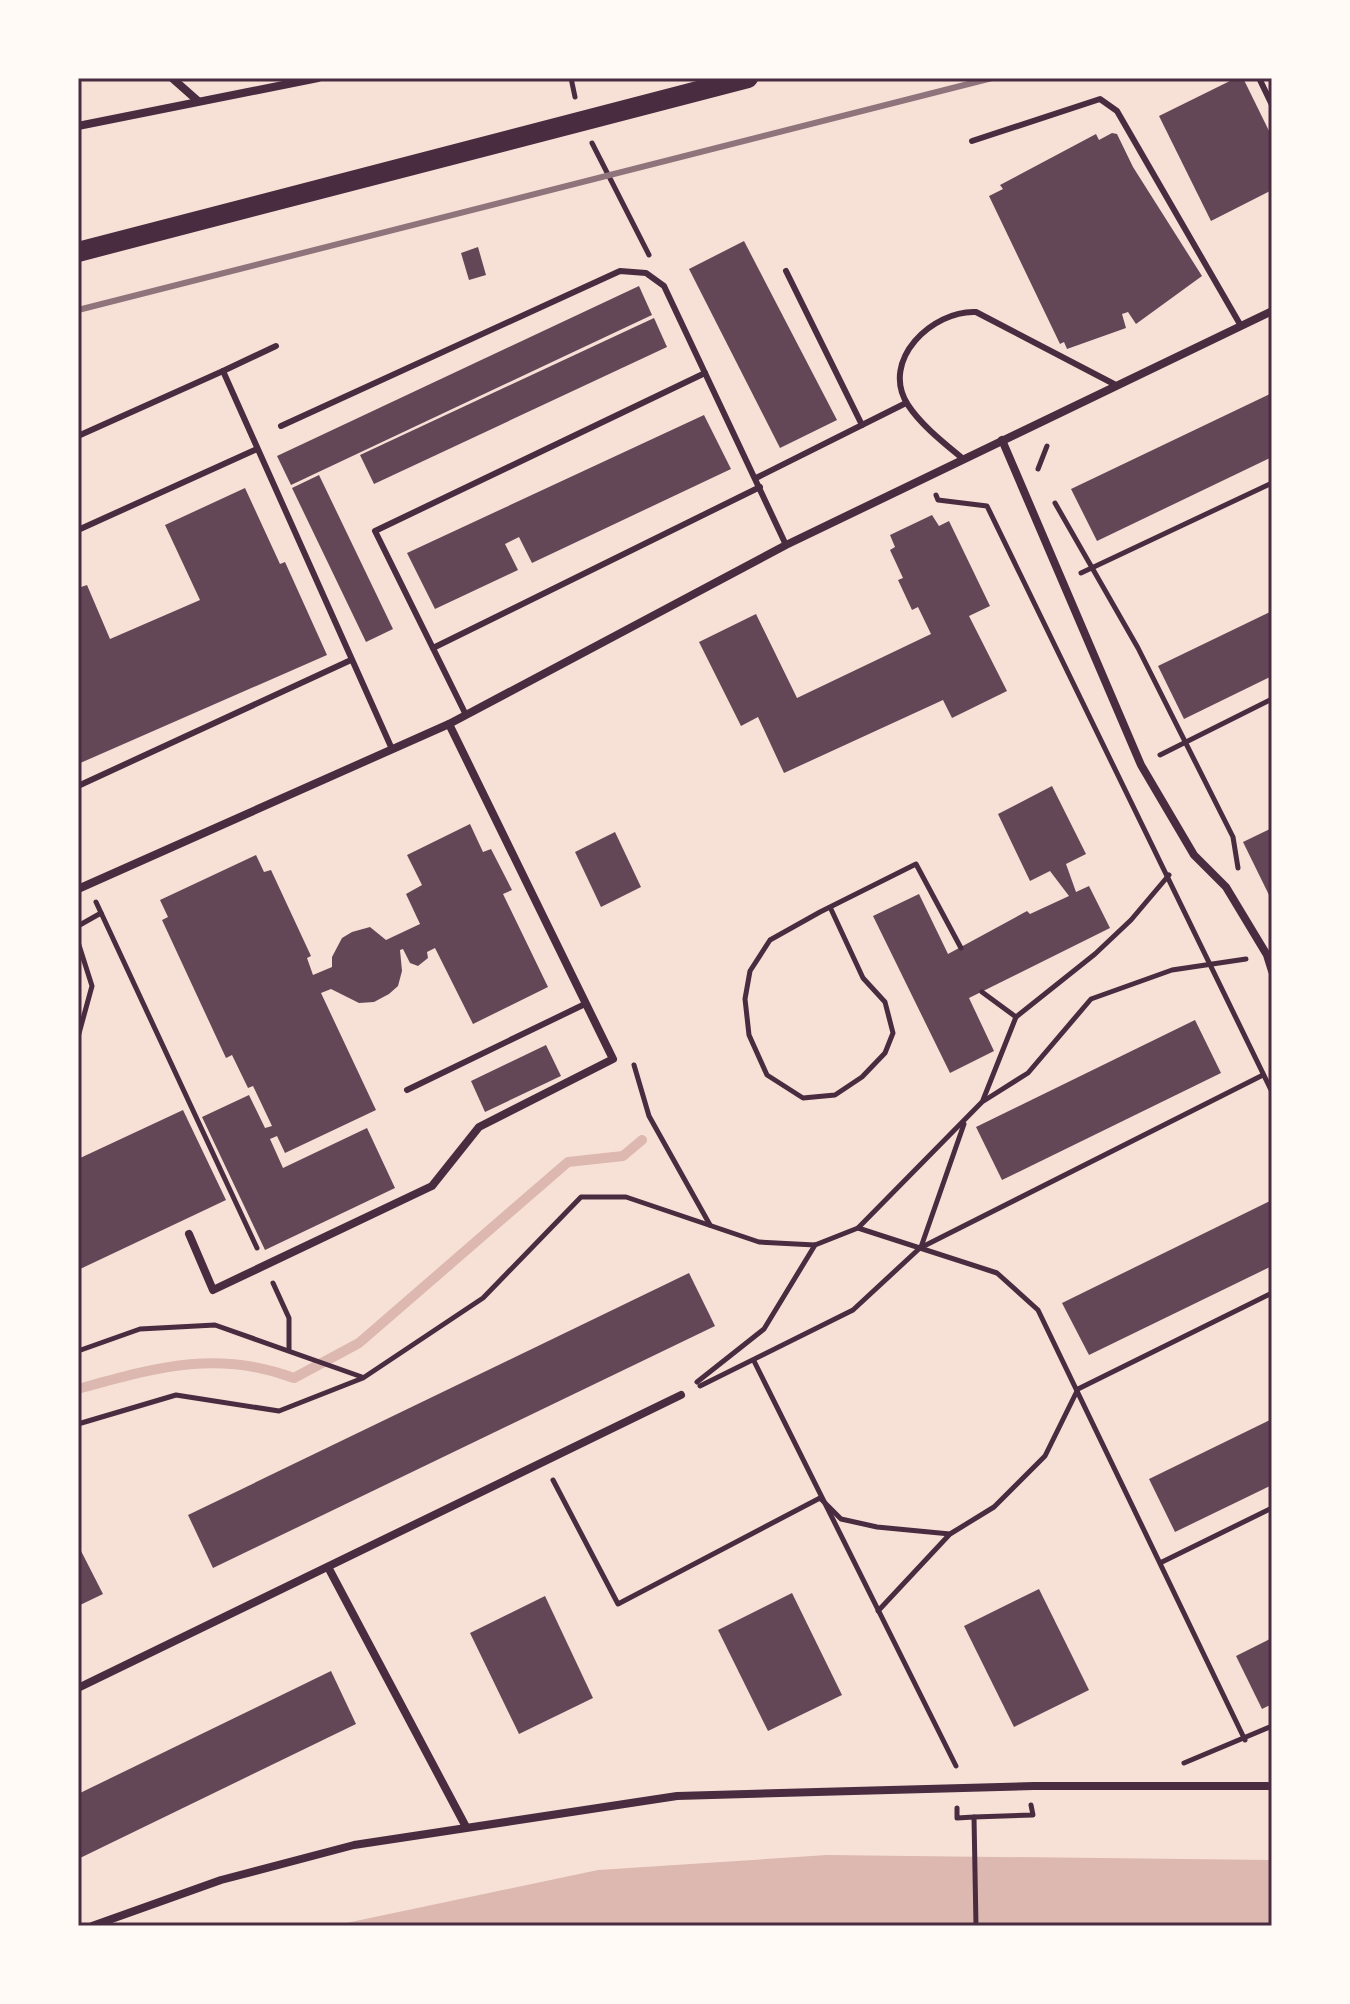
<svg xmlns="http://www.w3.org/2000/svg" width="1350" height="2004" viewBox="0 0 1350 2004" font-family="'Titillium Web',sans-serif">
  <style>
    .water { fill: #dcb8b0 }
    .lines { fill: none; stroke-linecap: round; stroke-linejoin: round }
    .stream { stroke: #dcb8b0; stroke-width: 10 }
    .building { fill: #644757 }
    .path { stroke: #4a2c40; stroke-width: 5 }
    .service { stroke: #4a2c40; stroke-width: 6 }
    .minor { stroke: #4a2c40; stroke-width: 8 }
    .primary { stroke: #4a2c40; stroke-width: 20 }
    .rail { stroke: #8f747c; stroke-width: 6 }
    .neatline { fill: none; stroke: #4a2c40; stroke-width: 3 }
  </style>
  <rect width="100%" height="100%" fill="#f7e1d7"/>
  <path class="water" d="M827,1855L1272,1860V1926H332L598,1870Z"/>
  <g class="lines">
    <path class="stream" d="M78,1389C155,1368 216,1349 294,1378L359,1343L568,1162L623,1156L642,1140"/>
  </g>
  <g class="building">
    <path d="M1236,78H1243L1272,137V190L1211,221L1159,116Z"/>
    <path d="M1112,133L1117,134L1133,167L1202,276L1136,324L1128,312L1122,314L1126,328L1067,349L1064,342L1060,344L989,196L1003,189L1000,185L1096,134L1099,140Z"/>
    <path d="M744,241L837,420L780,448L689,269Z"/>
    <path d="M478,247L486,275L469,280L461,253Z"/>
    <path d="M639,286L652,315L291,485L277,456Z"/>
    <path d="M654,318L667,347L374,484L360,455Z"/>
    <path d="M1272,393V457L1097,541L1071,489Z"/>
    <path d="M704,415L731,469L532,563L519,537L505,544L518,570L435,609L407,553Z"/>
    <path d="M319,475L393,629L366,642L292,488Z"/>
    <path d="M245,488L280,564L285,562L327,655L78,764V588L87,585L110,639L200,600L165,525Z"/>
    <path d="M932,515L939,526L949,521L990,606L969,616L1007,691L952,718L943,700L784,773L758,717L741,726L699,642L756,614L797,698L931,634L918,607L912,610L898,580L903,578L890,550L895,547L890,535Z"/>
    <path d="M1272,611V676L1184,719L1158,666Z"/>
    <path d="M1052,786L1086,854L1066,864L1076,892L1089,886L1110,928L969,998L994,1051L950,1073L873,916L919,894L948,954L1027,911L1030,914L1069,896L1050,871L1030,881L998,814Z"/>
    <path d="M470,824L483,852L491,849L512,890L503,894L548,987L473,1024L435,948L427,952L428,958L418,966L410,963L403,949L400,950L402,971L398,986L389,994L374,1002L359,1003L331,989L321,993L376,1110L285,1153L277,1136L270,1139L283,1168L367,1128L395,1188L265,1250L202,1117L249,1095L265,1128L272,1126L253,1086L248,1088L232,1055L226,1058L162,920L168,917L160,900L256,855L264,872L271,870L311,956L307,958L313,975L332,967V957L342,938L352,932L370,927L386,940L420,924L406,894L422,885L407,855Z"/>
    <path d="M1272,828V893L1269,895L1243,842Z"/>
    <path d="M615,832L641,887L601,907L575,852Z"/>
    <path d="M1195,1020L1221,1073L1002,1180L976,1127Z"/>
    <path d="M546,1045L561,1076L485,1112L471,1081Z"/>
    <path d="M183,1110L226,1200L78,1270V1159Z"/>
    <path d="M1272,1200V1266L1089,1355L1062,1303Z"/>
    <path d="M689,1273L715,1326L213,1568L188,1515Z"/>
    <path d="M1272,1419V1485L1175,1532L1149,1479Z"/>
    <path d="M78,1545L103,1594L78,1606Z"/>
    <path d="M1039,1589L1089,1690L1014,1727L964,1626Z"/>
    <path d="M792,1593L842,1695L768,1731L718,1630Z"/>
    <path d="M545,1596L593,1698L519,1734L470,1633Z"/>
    <path d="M1272,1638V1704L1262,1709L1236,1656Z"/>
    <path d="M331,1671L356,1724L78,1859V1794Z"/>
  </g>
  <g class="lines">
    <g class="path">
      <path d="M571,78L575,97"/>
      <path d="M592,143L649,255"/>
      <path d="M1038,469L1047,446"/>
      <path d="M936,495L938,500L987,506L1272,1092"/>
      <path d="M1055,503L1138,648L1233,837L1238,868"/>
      <path d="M1081,573L1272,483"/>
      <path d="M1160,755L1272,699"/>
      <path d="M96,902L257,1248"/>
      <path d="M830,907L863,978L885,1002L893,1033L885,1053L862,1077L835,1095L803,1098L767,1075L749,1035L745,999L750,971L770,940L820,912L916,864L961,948"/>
      <path d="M78,926L101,913"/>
      <path d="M78,942L92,986L78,1037"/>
      <path d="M982,992L1016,1017"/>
      <path d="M634,1065L649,1116L710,1225"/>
      <path d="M983,1100L1016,1017L1095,954L1131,920L1169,875"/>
      <path d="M858,1228L997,1273L1038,1310L1245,1740"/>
      <path d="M922,1247L1263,1075"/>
      <path d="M273,1283L289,1318V1350"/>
      <path d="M78,1351L140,1329L215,1325L362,1377"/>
      <path d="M754,1361L956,1766"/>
      <path d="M697,1382L764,1329L815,1245"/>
      <path d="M700,1386L853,1310L921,1247L964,1124"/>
      <path d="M78,1424L176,1395L279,1411L363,1378L483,1298L581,1197H626L759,1242L815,1245L858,1228L982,1102L1028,1073L1091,999L1172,970L1246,959"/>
      <path d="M553,1480L618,1604L820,1498L841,1519L877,1527L950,1534L994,1507L1045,1456L1078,1389L1272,1293"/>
      <path d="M1162,1562L1272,1508"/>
      <path d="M878,1611L949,1535"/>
      <path d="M1184,1763L1272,1726"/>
      <path d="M957,1808V1818L974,1817L976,1926"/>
      <path d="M974,1817L1033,1815L1031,1805"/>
    </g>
    <g class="service">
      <path d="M1259,78L1272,105"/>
      <path d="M972,141L1100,99L1117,111L1241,326"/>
      <path d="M786,271L862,425"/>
      <path d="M223,371L276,346"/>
      <path d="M281,426L620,271L646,273L664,286L786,545"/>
      <path d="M78,436L223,371L392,749"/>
      <path d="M962,458C944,443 921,425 908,405C879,360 933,310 976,312L1114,384"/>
      <path d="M756,478L906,403"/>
      <path d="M78,530L257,449"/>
      <path d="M433,648L760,487"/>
      <path d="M466,715L375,531L705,373"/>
      <path d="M78,786L351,660"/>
      <path d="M407,1090L585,1004"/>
    </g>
    <g class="minor">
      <path d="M172,78L198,101"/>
      <path d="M78,126L318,78"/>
      <path d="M1002,440L1141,765L1194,855L1226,887L1267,955L1272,971"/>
      <path d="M78,889L449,724L786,545L1272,311"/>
      <path d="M189,1234L213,1290L432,1186L479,1127L613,1059L449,724"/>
      <path d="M328,1567L465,1825"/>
      <path d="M78,1688L681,1395"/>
      <path d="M92,1926L221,1880L354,1845L677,1796L1034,1786H1272"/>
    </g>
    <path class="primary" d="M78,252L748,78"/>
    <path class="rail" d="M78,310L992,78"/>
  </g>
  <rect width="1350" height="2004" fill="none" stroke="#fffaf5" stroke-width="160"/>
  <rect x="80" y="80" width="1190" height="1844" class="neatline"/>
</svg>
